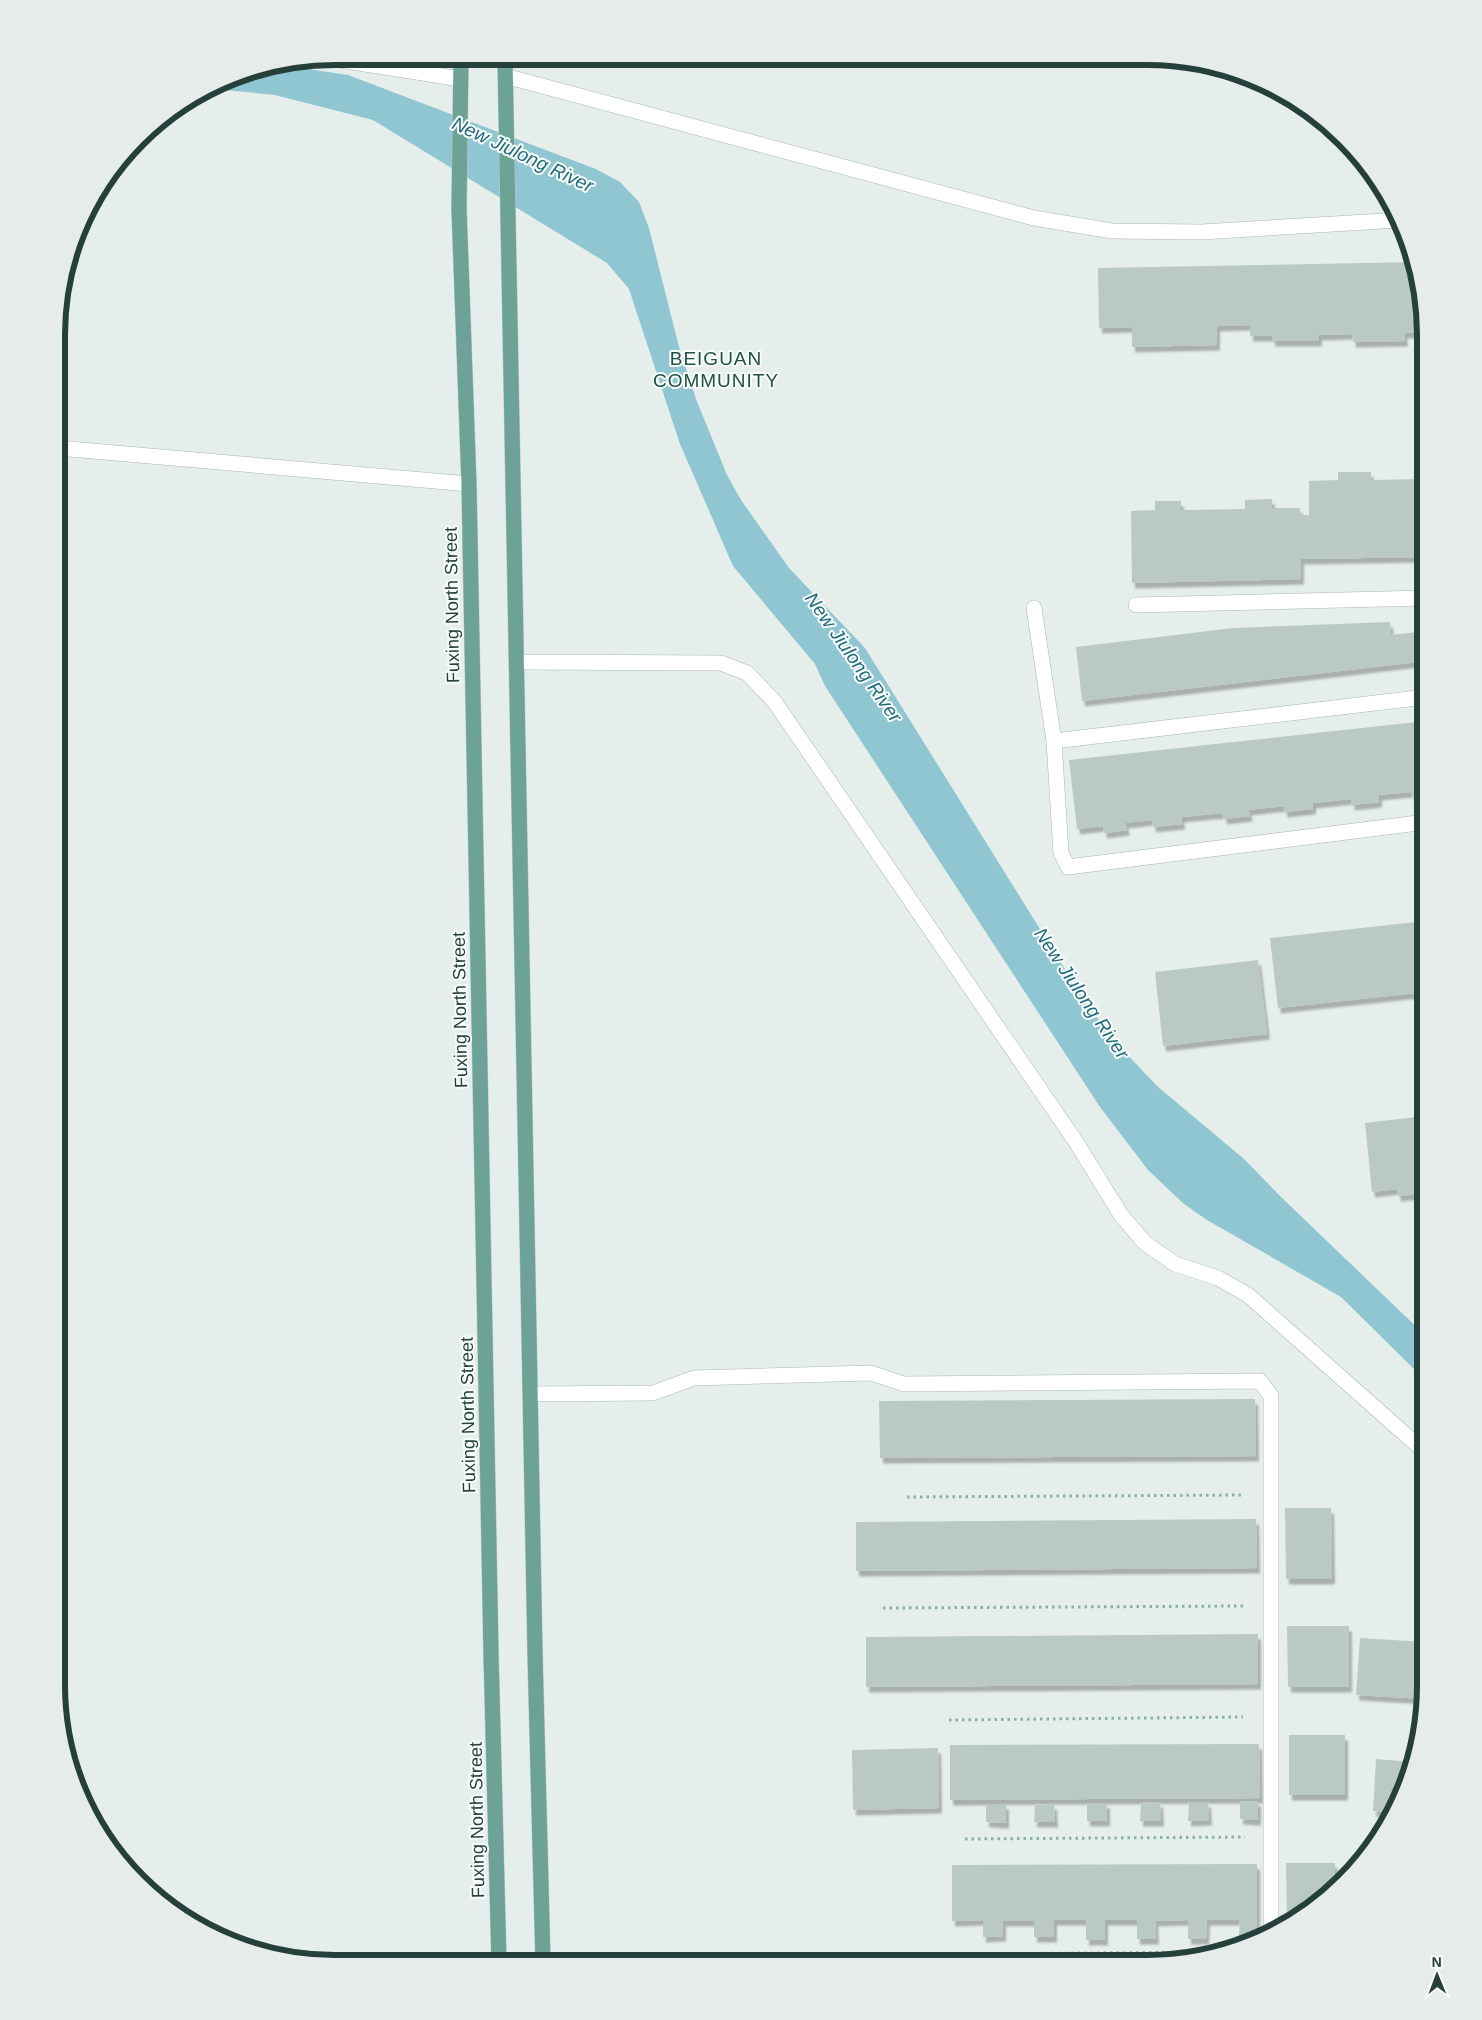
<svg xmlns="http://www.w3.org/2000/svg" width="1482" height="2020" viewBox="0 0 1482 2020" font-family="Helvetica,sans-serif">
  <style>
    .water { fill: #90c6d1 }
    .building { fill: #bbc9c4; filter: url(#shadow) }
    .lines { fill: none; stroke-linecap: round; stroke-linejoin: round }
    .minor-casing { stroke: #a8b6b2; stroke-width: 16 }
    .major-casing { stroke: #c2cac8; stroke-width: 16 }
    .path { stroke: #87b1a5; stroke-width: 3; stroke-dasharray: 2.5 4; stroke-linecap: butt }
    .minor { stroke: #fff; stroke-width: 15 }
    .major { stroke: #6ca396; stroke-width: 15 }
    .labels { text-anchor: middle; stroke-width: 4; stroke-linejoin: round; paint-order: stroke }
    .street-label { font-size: 18px; fill: #25403a; stroke: #f7fbf9 }
    .water-label { font-size: 19px; font-style: italic; fill: #1f6a7c; stroke: #f7fbf9 }
    .neighbourhood-label { font-size: 19px; letter-spacing: 1px; fill: #215247; stroke: #f7fbf9 }
    .rim { fill: none; stroke: #25403a; stroke-width: 6 }
  </style>
  <defs>
    <filter id="shadow"><feDropShadow dx="3" dy="5.5" stdDeviation="1" flood-color="#0004"/></filter>
  </defs>
  <rect width="100%" height="100%" fill="#e6eeeb"/>
  <path class="water" d="M281,65L348,75L596,169L620,182L639,202L649,228L679,347L696,399L727,475L741,500L789,568L865,648L1086,1003L1119,1046L1157,1086L1244,1159L1282,1198L1425,1335V1380L1341,1297L1207,1220L1184,1204L1148,1170L1100,1107L825,686L815,664L733,566L680,444L629,289L607,263L373,120L275,95L215,89L245,71Z"/>
  <g class="building">
    <path d="M1416,262L1425,333H1404L1405,341L1353,342L1352,334L1319,335V341H1272V336H1250V325L1217,326V345L1132,347V327L1099,328L1098,268Z"/>
    <path d="M1338,472H1371V480L1426,479V557L1301,559V579L1132,583L1131,511L1155,510V501H1181V510L1245,509V500L1272,499V508H1300V515H1309V481L1338,480Z"/>
    <path d="M1390,622L1391,635L1426,631V661L1082,701L1076,647L1233,628Z"/>
    <path d="M1426,721V797L1412,798L1411,792L1379,795V802L1352,805L1351,799L1313,803V809L1284,812V806L1248,810L1250,816L1224,819L1223,813L1181,817L1182,824L1153,827L1152,820L1125,823L1127,830L1104,833L1103,826L1077,829L1069,760Z"/>
    <path d="M1425,921V992L1278,1008L1270,938Z"/>
    <path d="M1258,960L1267,1034L1163,1046L1155,972Z"/>
    <path d="M1425,1116V1186H1419L1420,1194L1398,1196L1397,1189L1372,1192L1365,1123Z"/>
    <path d="M1255,1399L1256,1456L880,1458L879,1401Z"/>
    <path d="M1285,1508H1331L1332,1579H1286Z"/>
    <path d="M1256,1519L1257,1568L856,1571V1522Z"/>
    <path d="M1287,1626H1349V1687H1288Z"/>
    <path d="M1258,1634V1684L866,1687V1637Z"/>
    <path d="M1360,1638L1425,1642V1699L1356,1695Z"/>
    <rect x="1289" y="1735" width="56" height="60"/>
    <path d="M1259,1744L1260,1798L950,1800V1745Z"/>
    <path d="M938,1748L939,1808L853,1810L852,1750Z"/>
    <path d="M1376,1759L1413,1762L1411,1775L1392,1812L1373,1811Z"/>
    <path d="M1240,1801H1258V1820L1240,1819Z"/>
    <path d="M1160,1802L1161,1821H1140L1141,1803Z"/>
    <path d="M1189,1802H1208L1209,1820L1188,1821Z"/>
    <rect x="1087" y="1803" width="20" height="18"/>
    <path d="M986,1804H1006V1823L986,1822Z"/>
    <path d="M1054,1804L1055,1822H1034L1035,1805Z"/>
    <path d="M1286,1863H1335V1889L1331,1894L1287,1924Z"/>
    <path d="M1257,1864V1936H1239L1240,1920H1207L1206,1939H1188V1920L1155,1921L1156,1939H1137V1920H1105V1940H1086V1920H1054V1937H1034V1921H1003V1936L983,1937V1920L952,1921V1865Z"/>
  </g>
  <g class="lines">
    <defs>
      <g id="minor">
        <path d="M327,58L461,79"/>
        <path d="M505,76L1034,218L1112,231L1201,232L1400,220"/>
        <path d="M58,448L469,484"/>
        <path d="M1136,605L1426,598"/>
        <path d="M1034,608L1054,741L1061,853L1068,867L1426,822"/>
        <path d="M516,662L721,663L747,673L774,701L1076,1142L1121,1215L1145,1243L1175,1264L1218,1278L1248,1295L1425,1452"/>
        <path d="M1054,741L1426,697"/>
        <path d="M530,1394L653,1393L694,1378L871,1373L904,1384L1260,1381L1271,1396V1935"/>
      </g>
      <g id="major">
        <path d="M461,57L459,209L469,484L491,1654L499,1962"/>
        <path d="M505,57L535,1653L543,1962"/>
      </g>
    </defs>
    <use href="#minor" class="minor-casing"/>
    <use href="#major" class="major-casing"/>
    <g class="path">
      <path d="M907,1497L1243,1495"/>
      <path d="M883,1608L1243,1606"/>
      <path d="M949,1720L1243,1717"/>
      <path d="M965,1839L1245,1837"/>
      <path d="M954,1954L1224,1952"/>
    </g>
    <use href="#minor" class="minor"/>
    <use href="#major" class="major"/>
  </g>
  <g class="labels">
    <g class="street-label">
      <text transform="translate(452 605) rotate(-91)" y="6">Fuxing North Street</text>
      <text transform="translate(460 1010) rotate(-91)" y="6">Fuxing North Street</text>
      <text transform="translate(468 1415) rotate(-91)" y="6">Fuxing North Street</text>
      <text transform="translate(477 1820) rotate(-91)" y="6">Fuxing North Street</text>
    </g>
    <g class="water-label">
      <text transform="translate(523 154) rotate(25)" y="7">New Jiulong River</text>
      <text transform="translate(854 657) rotate(55)" y="7">New Jiulong River</text>
      <text transform="translate(1082 993) rotate(56)" y="7">New Jiulong River</text>
    </g>
    <g class="neighbourhood-label">
      <text x="716" y="365">BEIGUAN<tspan x="716" dy="22">COMMUNITY</tspan></text>
    </g>
  </g>
  <path d="M0 0H1482V2020H0ZM335 65H1147A270 270 0 0 1 1417 335V1685A270 270 0 0 1 1147 1955H335A270 270 0 0 1 65 1685V335A270 270 0 0 1 335 65Z" fill="#e6ecea" fill-rule="evenodd"/>
  <path class="rim" d="M335 65H1147A270 270 0 0 1 1417 335V1685A270 270 0 0 1 1147 1955H335A270 270 0 0 1 65 1685V335A270 270 0 0 1 335 65Z"/>
  <g transform="translate(1437 1975) rotate(359)" stroke="#f7fbf9" stroke-width="4" paint-order="stroke">
  <path d="M0-4L9 19L0 12L-9 19Z" fill="#25403a"/>
  <text y="-8" font-size="14" font-weight="bold" text-anchor="middle" fill="#25403a">N</text>
  </g>
</svg>
